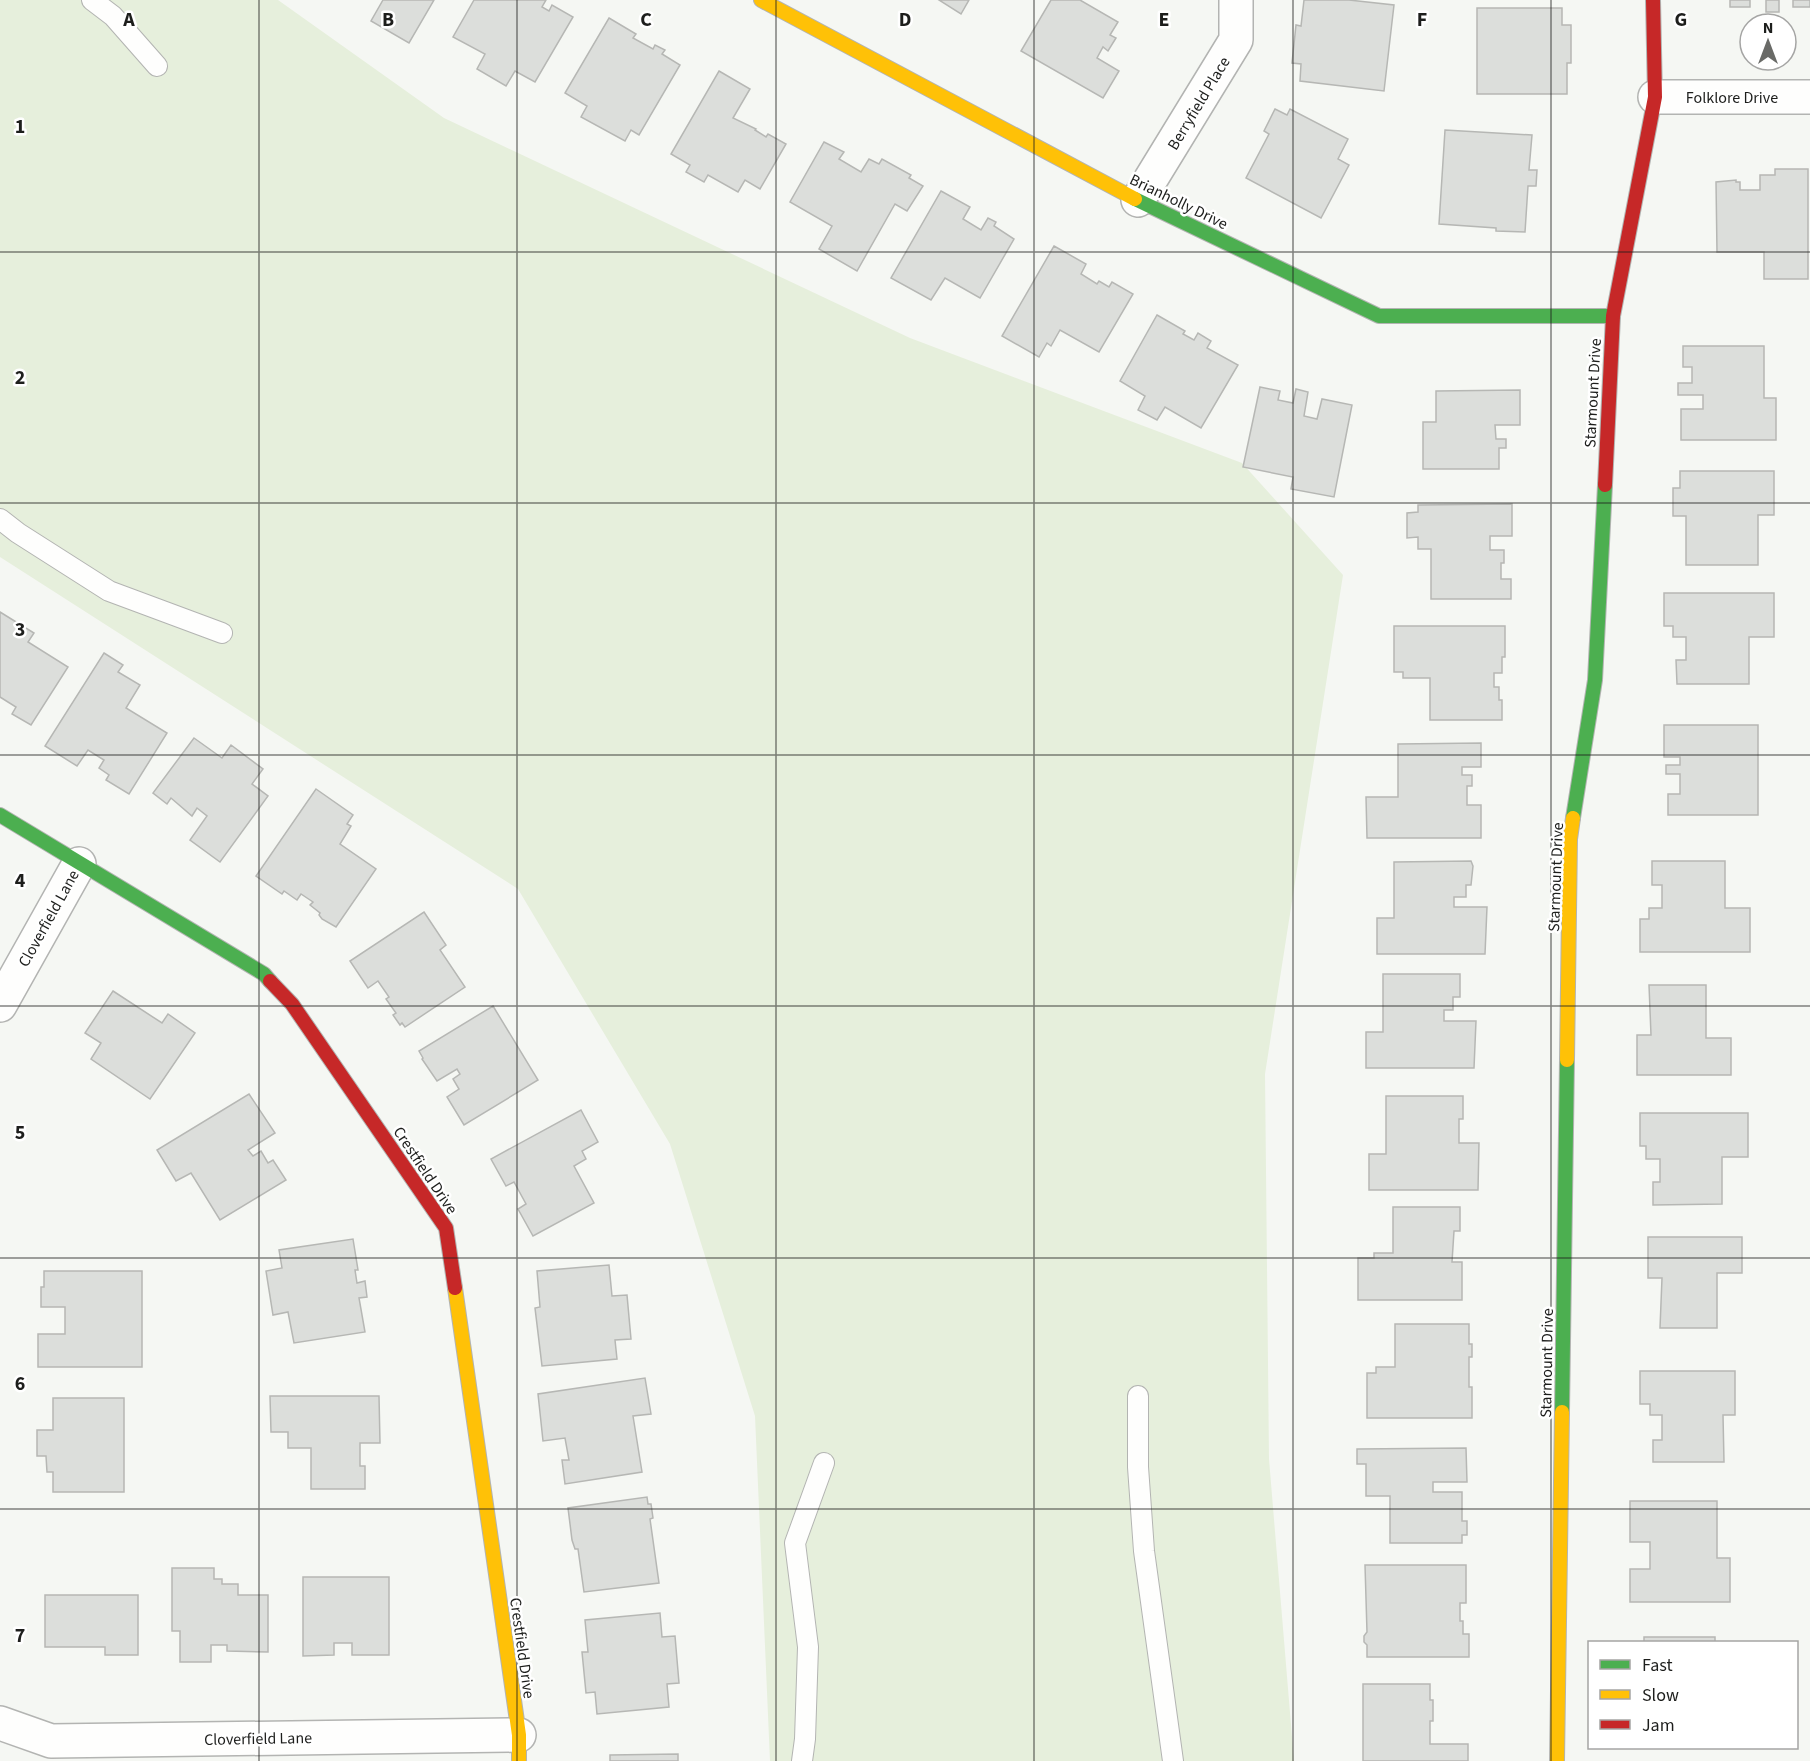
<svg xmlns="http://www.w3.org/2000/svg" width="1810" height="1761" viewBox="0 0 1810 1761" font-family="'Source Sans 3',sans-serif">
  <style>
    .green { fill: #e6efdc }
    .building { fill: #dcdedb; stroke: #b6b7b4; stroke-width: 1.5 }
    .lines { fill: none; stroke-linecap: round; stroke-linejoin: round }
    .lane-casing { stroke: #b3b4b2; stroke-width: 22 }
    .street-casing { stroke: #b3b4b2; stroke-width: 36 }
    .fast-casing { stroke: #b3b4b2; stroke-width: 16 }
    .slow-casing { stroke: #b3b4b2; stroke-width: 16 }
    .jam-casing { stroke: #b3b4b2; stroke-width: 16 }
    .lane { stroke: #fefefd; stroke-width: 20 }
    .street { stroke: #fefefd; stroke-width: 33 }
    .fast { stroke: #4caf50; stroke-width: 14 }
    .slow { stroke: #ffc107; stroke-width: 14 }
    .jam { stroke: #c62828; stroke-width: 14 }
    .grid { fill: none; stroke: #1d1e1c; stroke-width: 1.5; stroke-opacity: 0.55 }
    .labels { text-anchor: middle; stroke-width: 5; stroke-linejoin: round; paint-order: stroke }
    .street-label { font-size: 16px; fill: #1d1e1c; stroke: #fff }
    .grid-label { font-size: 20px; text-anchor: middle; font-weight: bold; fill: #1d1e1c; stroke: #fff; stroke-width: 5; stroke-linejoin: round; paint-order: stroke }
  </style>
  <rect width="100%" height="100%" fill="#f5f7f3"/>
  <path class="green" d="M0,0H278L444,118L910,338L1242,463L1343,575L1265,1074L1269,1459L1294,1761H770L755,1416L670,1144L518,889L0,557Z"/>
  <g class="building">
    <path d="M383,0H434L409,43L371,21Z"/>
    <path d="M474,0H546L542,7L549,11L552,5L573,17L535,82L515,71L506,86L477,69L485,54L453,37Z"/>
    <path d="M939,0H969L961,14Z"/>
    <path d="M1051,0H1080L1118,22L1110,35L1116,38L1108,51L1103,47L1097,58L1119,71L1103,98L1021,51Z"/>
    <path d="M1304,0H1349L1394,5L1384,91L1300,81L1301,64L1292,63L1296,25L1301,26Z"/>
    <rect x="1730" y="0" width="20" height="7"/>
    <rect x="1766" y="0" width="13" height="12"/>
    <rect x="1793" y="0" width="17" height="7"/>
    <path d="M1477,8H1562V25H1571V63H1567V94H1477Z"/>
    <path d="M609,18L636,34L633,38L653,49L655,45L665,50L662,54L680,65L639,135L631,130L625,141L581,117L587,106L565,93Z"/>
    <path d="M719,71L750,89L733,118L756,129L755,130L766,137L768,134L786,144L760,189L745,180L738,192L708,175L704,182L686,172L690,165L671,154Z"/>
    <path d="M1275,109L1287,115L1290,109L1348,139L1338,159L1349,165L1321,218L1246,178L1269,134L1264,131Z"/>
    <path d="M1445,130L1532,135L1529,170H1537L1536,186H1528L1525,232L1496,231V228L1439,224Z"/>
    <path d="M824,142L844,152L839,159L861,172L869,159L879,164L882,159L911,175L909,178L923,186L907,211L895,204L857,271L819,249L832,226L790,202Z"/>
    <path d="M1775,169H1808V279H1764V252H1717L1716,182L1736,180V182H1740V190H1760V175H1775Z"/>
    <path d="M941,191L970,207L963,219L981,230L988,218L996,222L994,226L1014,239L980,298L945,278L931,300L891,278Z"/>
    <path d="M1054,246L1086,264L1081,274L1097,284L1099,281L1109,287L1112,282L1133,294L1099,352L1060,330L1051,346L1047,343L1039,357L1002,336Z"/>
    <path d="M1157,315L1185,331L1183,334L1194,340L1198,333L1211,341L1207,348L1238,365L1201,428L1165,407L1157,420L1138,410L1145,396L1120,381Z"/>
    <path d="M1683,346H1764V398H1776V440H1681V409H1703V395H1678V383H1692V367H1683Z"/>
    <path d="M1260,387L1280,391L1278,400L1293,403L1296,389L1308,392L1304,416L1317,419L1322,399L1352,405L1334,497L1291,489L1293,477L1243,467Z"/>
    <path d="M1520,390V425H1495L1496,439H1506V448H1499V469H1423V422H1436V391Z"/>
    <path d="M1680,471H1774V515H1758V565H1686V516H1673V488H1680Z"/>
    <path d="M1512,504V536H1490V550H1504V563H1501V579H1511V599H1431V549H1418V537L1407,538V513L1418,512V505Z"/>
    <path d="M1664,593H1774V637H1749V684H1677L1676,660H1686V637H1673V626H1664Z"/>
    <path d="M0,612L34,633L28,642L68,667L31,725L12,714L16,707L0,697Z"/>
    <path d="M1394,626H1505V657H1502V673H1494V687H1499V700H1502V720H1430V678H1403V672H1394Z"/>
    <path d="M104,653L123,665L118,672L140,685L126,708L167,733L129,794L106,780L109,775L99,768L104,760L88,750L77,766L45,746Z"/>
    <path d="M1664,725H1758V815H1668V794H1680V774H1666V765H1680V757H1664Z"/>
    <path d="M194,738L222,758L231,745L263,769L252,784L268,796L220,862L190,840L207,816L197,808L192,816L171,798L167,804L153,793Z"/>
    <path d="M1481,743V767H1462V775H1472V786H1467V805H1481V838H1367L1366,797H1398V744Z"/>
    <path d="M316,789L353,815L347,824L351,826L340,844L376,869L336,927L322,919L319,915L320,913L310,905L313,902L301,894L297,900L284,891L282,894L256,876Z"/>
    <path d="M1471,861L1473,866L1471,885H1466V897H1454V907H1487L1485,954H1377V918H1394V862Z"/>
    <path d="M1652,861H1725V908H1750V952H1640V919H1649V908H1662V885H1652Z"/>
    <path d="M424,912L446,945L440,950L465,987L405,1027L402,1023L400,1025L393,1015L396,1013L386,999L389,997L378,981L368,988L350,961Z"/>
    <path d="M1383,974H1460V997H1453V1010H1444V1021H1476L1474,1068H1366V1032H1383Z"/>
    <path d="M1649,985H1706V1038H1731V1075H1637V1035H1651Z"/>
    <path d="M113,991L162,1023L168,1014L195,1033L150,1099L91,1059L101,1043L85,1033Z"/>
    <path d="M493,1006L538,1080L464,1125L447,1097L459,1089L453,1079L460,1074L457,1069L437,1081L422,1059L423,1058L419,1051Z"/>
    <path d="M249,1094L275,1133L248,1150L253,1156L261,1151L268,1163L273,1160L286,1180L220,1220L191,1173L176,1181L157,1150Z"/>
    <path d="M1386,1096H1463V1119H1459V1143H1479L1478,1190H1369V1154H1386Z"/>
    <path d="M581,1110L598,1142L582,1151L586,1159L574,1166L594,1203L533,1236L518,1209L526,1204L514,1182L506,1186L491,1159Z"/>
    <path d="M1640,1113H1748V1157H1722V1204L1653,1205V1182H1660V1159H1646V1146H1640Z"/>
    <path d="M1393,1207H1460V1231H1454L1452,1262H1462V1300H1358V1258H1374V1253H1393Z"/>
    <path d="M1648,1237H1742V1273H1717V1328H1660L1662,1278H1648Z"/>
    <path d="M353,1239L358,1270H355L357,1283L365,1281L367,1297L359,1298L365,1332L294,1343L288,1312L273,1315L266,1271L282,1268L279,1250Z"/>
    <path d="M609,1265L612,1296L627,1295L631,1339L615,1340L617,1359L542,1366L535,1308L540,1307L537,1271Z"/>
    <path d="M44,1271H142V1367H38V1334H65V1307H41V1287H44Z"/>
    <path d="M1395,1324H1469V1344H1472V1357H1469V1387H1472V1418H1367V1373H1376V1367H1395Z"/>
    <path d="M1640,1371H1735V1415H1723L1724,1462H1653V1440H1662V1415H1650V1404H1640Z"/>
    <path d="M645,1378L651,1414L633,1416L642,1472L565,1484L562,1460H569L565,1438L543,1441L538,1394Z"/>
    <path d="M270,1396H379L380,1443H360V1466H365V1489H311V1448H288V1432H271Z"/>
    <path d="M53,1398H124V1492H53V1472H47L46,1456H37V1430H53Z"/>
    <path d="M1466,1448L1467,1482H1433V1492H1462V1521H1467V1535H1462V1543H1390V1496H1366V1464H1357V1449Z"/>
    <path d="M647,1497L648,1504H651L653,1518L650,1519L659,1583L584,1592L578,1549H575L572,1540L568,1508Z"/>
    <path d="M1630,1501H1717V1558H1730V1602H1630V1569H1650V1542H1630Z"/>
    <path d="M1365,1565H1466V1603H1460V1621H1463V1634H1469V1657H1367V1645L1364,1642V1636L1367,1632Z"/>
    <path d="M172,1568H214V1579H222V1584H238V1595H268V1652L227,1651V1645H211V1662H180V1631H172Z"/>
    <path d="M303,1577H389V1655H352V1643H334V1655L303,1656Z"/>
    <path d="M45,1595H138V1655H105V1647H45Z"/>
    <path d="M660,1613L662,1637L675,1636L679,1683L667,1684L669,1707L597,1714L595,1692L586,1693L582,1652H588L585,1620Z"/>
    <rect x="1644" y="1637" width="71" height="5"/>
    <path d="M1363,1684H1430V1700H1433V1721H1430V1744H1468V1761H1363Z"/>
    <path d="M678,1754V1761H610V1755Z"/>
  </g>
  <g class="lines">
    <defs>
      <g id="lane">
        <path d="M92,0L113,16L157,66"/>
        <path d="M0,519L18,533L109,591L222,633"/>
        <path d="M1138,1396V1467L1144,1551L1173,1761"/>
        <path d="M802,1761L805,1739L808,1647L795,1543L824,1463"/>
      </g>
      <g id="street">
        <path d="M1655,97H1810"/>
        <path d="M1138,200L1236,40V0"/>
        <path d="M0,1005L79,864"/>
        <path d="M0,1723L51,1741L519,1735"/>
      </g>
      <g id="fast">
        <path d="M1135,199L1379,316H1613"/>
        <path d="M0,815L264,974L270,981"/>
        <path d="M1573,818L1595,680L1605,485"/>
        <path d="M1562,1412L1567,1060"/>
      </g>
      <g id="slow">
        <path d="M761,0L1135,199"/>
        <path d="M1567,1060L1570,839L1573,818"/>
        <path d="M455,1288L519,1735V1761"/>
        <path d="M1557,1761L1562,1412"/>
      </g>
      <g id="jam">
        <path d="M1605,485L1613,316L1655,97L1653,0"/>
        <path d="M270,981L292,1004L446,1228L455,1288"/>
      </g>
    </defs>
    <use href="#lane" class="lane-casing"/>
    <use href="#street" class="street-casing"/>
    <use href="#fast" class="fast-casing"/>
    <use href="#slow" class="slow-casing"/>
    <use href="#jam" class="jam-casing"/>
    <use href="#lane" class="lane"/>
    <use href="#street" class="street"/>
    <use href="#fast" class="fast"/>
    <use href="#slow" class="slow"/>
    <use href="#jam" class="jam"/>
  </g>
  <path class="grid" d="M259,0V1761M517,0V1761M776,0V1761M1034,0V1761M1293,0V1761M1551,0V1761M0,252H1810M0,503H1810M0,755H1810M0,1006H1810M0,1258H1810M0,1509H1810"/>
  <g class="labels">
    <g class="street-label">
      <text x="1732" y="103">Folklore Drive</text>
      <text transform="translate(1198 103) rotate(-59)" y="6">Berryfield Place</text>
      <text transform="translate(1179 201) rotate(26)" y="6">Brianholly Drive</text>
      <text transform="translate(1592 393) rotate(-87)" y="6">Starmount Drive</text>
      <text transform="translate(1555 877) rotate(-88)" y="6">Starmount Drive</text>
      <text transform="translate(48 918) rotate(-61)" y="6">Cloverfield Lane</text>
      <text transform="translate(426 1170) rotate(56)" y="6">Crestfield Drive</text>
      <text transform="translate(1546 1363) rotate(-89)" y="6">Starmount Drive</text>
      <text transform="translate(523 1648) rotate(82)" y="6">Crestfield Drive</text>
      <text transform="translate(258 1738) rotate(-1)" y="6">Cloverfield Lane</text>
    </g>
  </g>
  <g class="grid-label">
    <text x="129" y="26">A</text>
    <text x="388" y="26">B</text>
    <text x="646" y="26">C</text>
    <text x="905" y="26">D</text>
    <text x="1164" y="26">E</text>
    <text x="1422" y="26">F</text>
    <text x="1681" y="26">G</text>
    <text x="20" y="133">1</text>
    <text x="20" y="384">2</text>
    <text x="20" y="636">3</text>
    <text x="20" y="887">4</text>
    <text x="20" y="1139">5</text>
    <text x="20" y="1390">6</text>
    <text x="20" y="1642">7</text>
  </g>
  <rect x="1588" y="1641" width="210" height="108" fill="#ffffff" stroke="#a5a5a4" stroke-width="1.5"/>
  <rect x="1600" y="1660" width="30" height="9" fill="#4caf50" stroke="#a5a5a4" stroke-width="1.5"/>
  <text x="1642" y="1671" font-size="18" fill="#1d1e1c">Fast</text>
  <rect x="1600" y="1690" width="30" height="9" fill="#ffc107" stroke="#a5a5a4" stroke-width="1.5"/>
  <text x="1642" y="1701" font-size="18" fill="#1d1e1c">Slow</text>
  <rect x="1600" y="1720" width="30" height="9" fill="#c62828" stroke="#a5a5a4" stroke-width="1.5"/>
  <text x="1642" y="1731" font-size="18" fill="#1d1e1c">Jam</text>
  <g transform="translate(1768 42)"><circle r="28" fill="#ffffff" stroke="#a5a5a4" stroke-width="1.5"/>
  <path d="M0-4.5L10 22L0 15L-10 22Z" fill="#696a67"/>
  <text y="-9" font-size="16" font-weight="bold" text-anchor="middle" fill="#1d1e1c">N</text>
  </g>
</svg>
